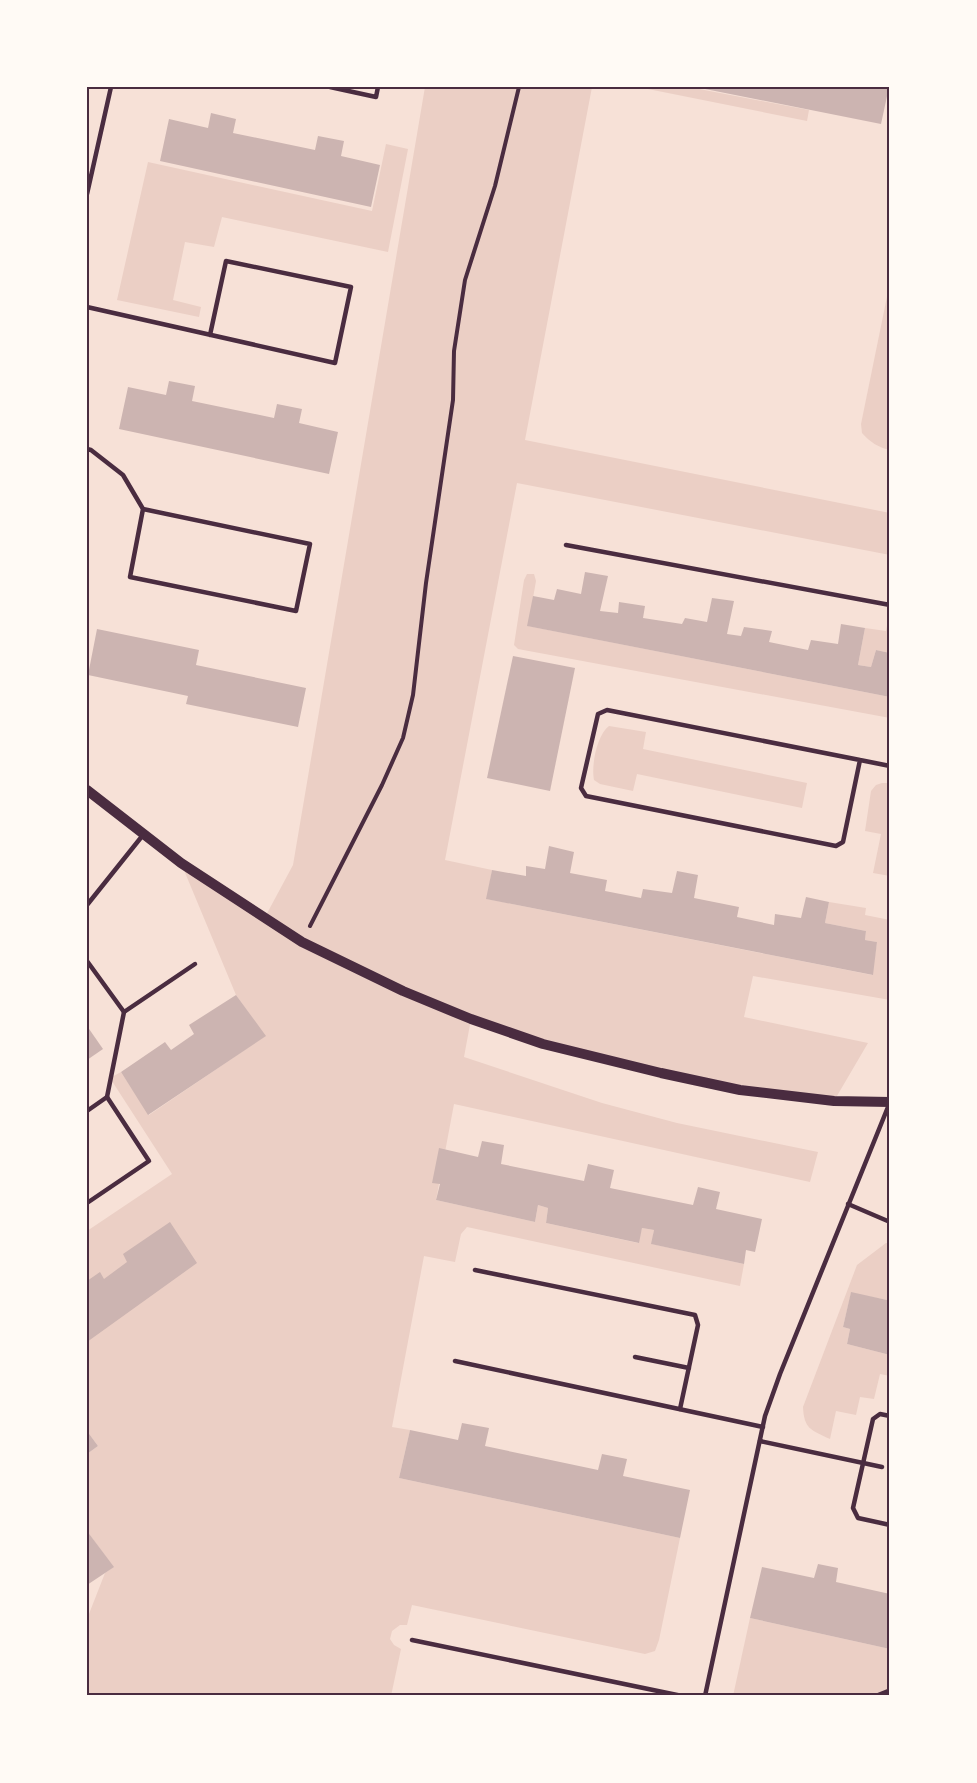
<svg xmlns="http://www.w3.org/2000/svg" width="977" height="1783" viewBox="0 0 977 1783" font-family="'PT Serif',serif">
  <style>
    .green { fill: #ebcfc5 }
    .building { fill: #ccb4b1 }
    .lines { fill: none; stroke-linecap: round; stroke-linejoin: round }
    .path { stroke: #4a2c40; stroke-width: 4 }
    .service { stroke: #4a2c40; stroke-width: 4.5 }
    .tertiary { stroke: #4a2c40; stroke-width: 10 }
    .neatline { fill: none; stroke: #4a2c40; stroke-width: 2 }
  </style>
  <rect width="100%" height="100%" fill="#f7e1d7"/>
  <g class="green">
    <path d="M425,87H592L525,440L890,513V555L517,483L445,860L492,870L487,899L872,975L877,942L865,940L866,931L825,923L829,902L866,908L865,915L890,920V1000L753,976L744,1017L868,1043L834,1101L661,1073L471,1019L464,1057L602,1103L677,1123L818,1152L810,1182L454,1104L436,1200L535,1222L538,1205L548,1208L546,1223L638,1243L642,1228L654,1230L652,1244L744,1264L740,1286L467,1227L461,1234L455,1262L424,1256L392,1427L410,1430L399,1478L680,1538L659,1640L655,1651L645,1654L412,1605L407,1625H400L392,1631L390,1639L394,1645L401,1649L391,1696H87V1619L105,1573L113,1567L87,1531V1454L98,1446L87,1431V1231L172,1174L110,1078L121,1072L149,1115L265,1036L236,995L181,863L264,919L293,865Z"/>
    <path d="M638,87H689L809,110L807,121Z"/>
    <path d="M386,144L408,149L388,252L222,217L214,247L185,242L173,300L201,307L199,317L117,300L148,162L372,211Z"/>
    <path d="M890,282V450C879,448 870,442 862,433L861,424Z"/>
    <path d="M527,574H534L536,581L528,626L890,697V718L518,649L514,645L524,580Z"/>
    <path d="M889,615L890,653L876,650L871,667L858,665L865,628L886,631Z"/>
    <path d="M609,726L646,732L643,749L807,783L802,808L637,774L633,791L600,784L594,780C591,765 597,735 609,726Z"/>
    <path d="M882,783H890V876L873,873L881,834L865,831L871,791L876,785Z"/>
    <path d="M886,1243H890V1288L887,1300L851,1293L843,1327L850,1329L847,1344L890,1355V1376L880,1374L874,1399L860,1397L856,1415L836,1411L830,1439C811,1430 804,1429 803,1407L857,1265Z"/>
    <path d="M750,1618L890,1649V1696H733Z"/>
  </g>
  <g class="building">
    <path d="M695,87H889L881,124Z"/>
    <path d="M211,113L236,119L233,133L315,150L318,136L344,141L341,156L380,165L371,207L160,161L169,119L208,128Z"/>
    <path d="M169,381L195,386L192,401L274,418L277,404L302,409L299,423L338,432L329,474L119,429L128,387L166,395Z"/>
    <path d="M585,572L608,576L600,611L618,613L619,602L645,606L643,618L682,624L685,618L707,622L712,598L734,601L727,634L741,636L744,627L772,631L769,642L808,650L811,640L838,644L841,624L865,628L858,665L871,667L876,650L890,653V697L527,626L533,596L554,600L557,589L581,594Z"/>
    <path d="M97,629L199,650L196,665L306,688L298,727L186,704L188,696L88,675Z"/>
    <path d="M513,656L575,668L550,791L487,778Z"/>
    <path d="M549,846L574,852L570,873L607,880L605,891L641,898L643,889L672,893L677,871L698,875L694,898L739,907L737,917L774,925L775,914L801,918L806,897L829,902L825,923L866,931L865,940L877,942L873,975L486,899L492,870L526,876V866L545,869Z"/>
    <path d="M236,995L266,1036L148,1115L121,1072L165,1042L171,1050L194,1034L189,1025Z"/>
    <path d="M87,1026L103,1049L87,1060Z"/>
    <path d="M482,1141L504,1145L501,1164L584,1181L588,1164L614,1170L610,1188L693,1205L698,1187L720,1192L716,1209L762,1219L755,1252L746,1250L744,1264L651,1244L654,1230L642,1228L639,1243L546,1223L548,1208L538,1205L535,1222L436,1200L440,1184L432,1183L439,1148L478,1157Z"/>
    <path d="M170,1222L197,1263L87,1342V1281L100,1272L104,1279L127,1262L123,1254Z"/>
    <path d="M851,1292L887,1300L890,1292V1355L847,1344L850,1329L843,1327Z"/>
    <path d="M462,1423L489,1428L485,1446L598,1470L602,1454L627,1459L623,1476L690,1490L680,1538L399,1478L410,1430L458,1440Z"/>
    <path d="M87,1431L98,1446L87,1454Z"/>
    <path d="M87,1531L114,1567L87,1585Z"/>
    <path d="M818,1564L838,1568L836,1582L890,1594V1649L750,1618L762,1567L814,1578Z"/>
  </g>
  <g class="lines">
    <g class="path">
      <path d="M310,926L382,785L403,738L413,695L426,583L453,400L454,351L465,280L495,186L519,87"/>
      <path d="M875,1696L890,1690"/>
    </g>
    <g class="service">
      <path d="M330,87L376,97L378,87"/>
      <path d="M87,194L111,87"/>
      <path d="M87,307L335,363L351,287L226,261L210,335"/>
      <path d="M87,449L91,450L123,475L143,509L130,577L296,611L310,544L143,509"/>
      <path d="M566,545L890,605"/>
      <path d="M860,760L843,842L836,846L586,796L581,788L598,714L607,710L860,760L890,766"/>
      <path d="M87,905L143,835"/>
      <path d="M87,961L124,1012L195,964"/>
      <path d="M107,1097L124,1012"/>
      <path d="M87,1111L107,1097L149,1161L87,1203"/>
      <path d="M848,1204L890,1222"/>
      <path d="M475,1270L695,1315L698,1325L680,1409"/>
      <path d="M635,1357L689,1368"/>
      <path d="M455,1361L763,1427"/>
      <path d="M890,1416L880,1414L873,1419L853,1508L858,1518L890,1525"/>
      <path d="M760,1441L882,1467"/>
      <path d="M412,1640L682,1696"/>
      <path d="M705,1696L765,1416L780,1374L890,1102"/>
    </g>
    <path class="tertiary" d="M87,790L181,863L302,942L403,991L471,1019L543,1044L661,1073L740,1090L834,1101L890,1102"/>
  </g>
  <rect width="977" height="1783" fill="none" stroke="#fffaf5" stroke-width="177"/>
  <rect x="88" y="88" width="800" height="1606" class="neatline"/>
</svg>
